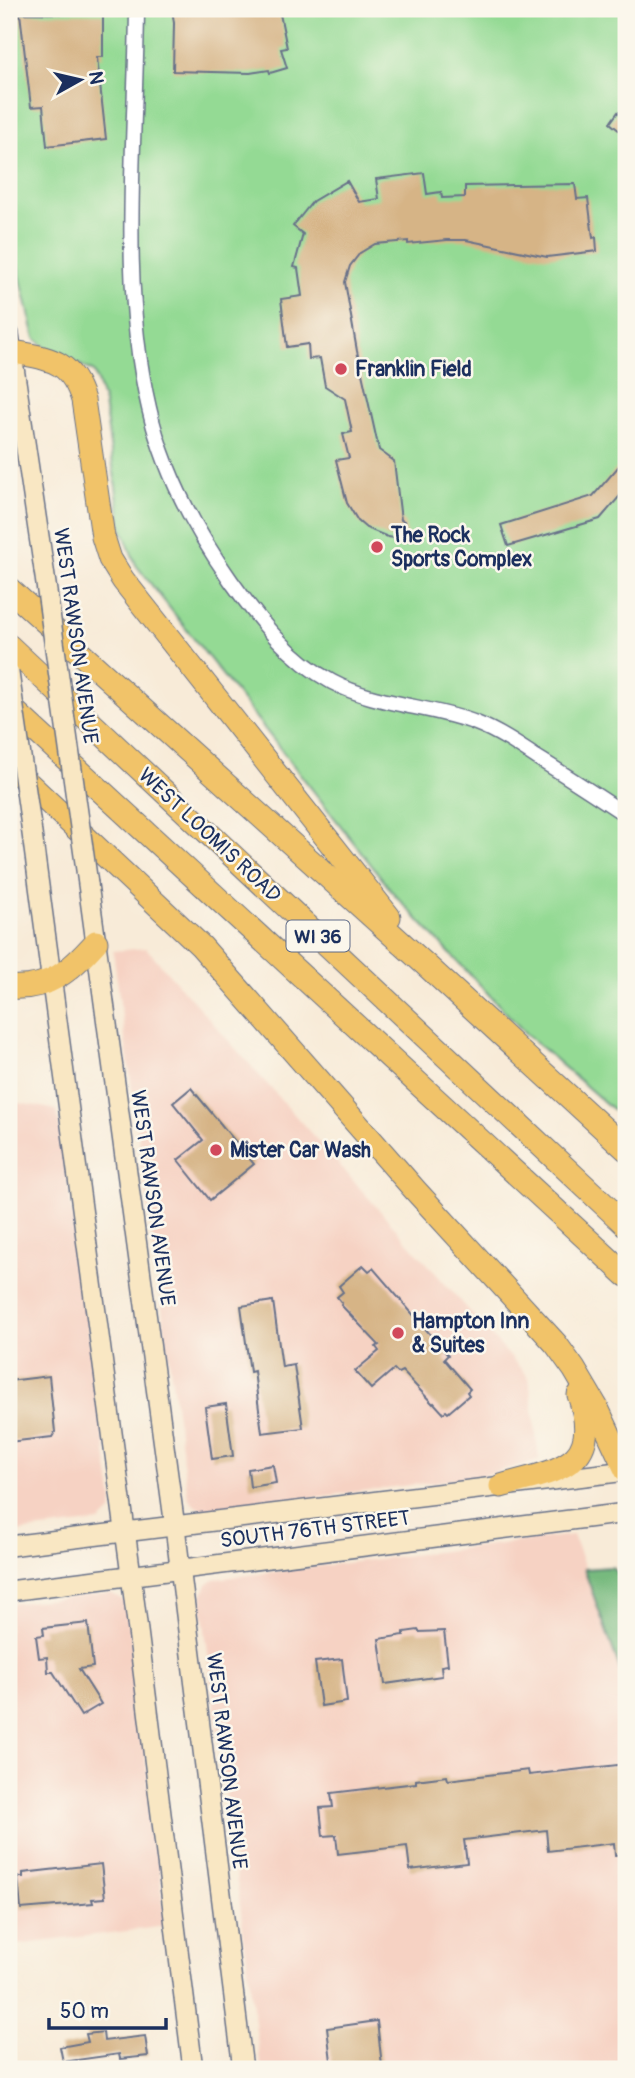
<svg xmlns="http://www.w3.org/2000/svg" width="635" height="2078" viewBox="0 0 635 2078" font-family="Pangolin,sans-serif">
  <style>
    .built { fill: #f6d2c3 }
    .green { fill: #94da94; stroke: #588479; stroke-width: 2 }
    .forest { fill: #77ba7e; stroke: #49746e; stroke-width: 2 }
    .building { fill: #d6b486 }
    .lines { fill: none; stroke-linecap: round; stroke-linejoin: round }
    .minor-casing { stroke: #687189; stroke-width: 17 }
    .secondary-casing { stroke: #687189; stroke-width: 22 }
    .primary-casing { stroke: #687189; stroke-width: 25 }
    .minor { stroke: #fff; stroke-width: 14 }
    .secondary { stroke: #f9e7c3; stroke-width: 19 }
    .primary { stroke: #f1c369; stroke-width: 23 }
    .secondary-bridge-casing { stroke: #687189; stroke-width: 22; stroke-linecap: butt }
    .secondary-bridge { stroke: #f9e7c3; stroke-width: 19 }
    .poi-dot { fill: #d1495b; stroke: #fbf7ec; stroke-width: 2.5 }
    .labels { text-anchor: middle; stroke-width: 5; stroke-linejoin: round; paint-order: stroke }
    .shield { fill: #fbf7ec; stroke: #5e6b89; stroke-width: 2 }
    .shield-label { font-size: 19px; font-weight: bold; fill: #1b2f5e }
    .poi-label { font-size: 21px; font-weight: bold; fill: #1b2f5e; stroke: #fbf7ec; text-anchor: start }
    .street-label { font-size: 21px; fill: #1b2f5e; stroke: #fbf7ec }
  </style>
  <rect width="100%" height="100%" fill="#fbf7ec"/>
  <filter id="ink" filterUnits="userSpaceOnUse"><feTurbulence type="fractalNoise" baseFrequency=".0143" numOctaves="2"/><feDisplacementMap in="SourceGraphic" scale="14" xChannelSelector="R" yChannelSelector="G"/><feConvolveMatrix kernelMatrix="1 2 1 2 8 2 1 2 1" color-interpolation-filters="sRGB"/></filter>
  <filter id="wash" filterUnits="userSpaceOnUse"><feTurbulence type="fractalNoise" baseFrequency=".00686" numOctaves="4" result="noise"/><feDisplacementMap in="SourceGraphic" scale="28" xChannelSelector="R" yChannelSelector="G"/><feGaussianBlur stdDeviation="1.57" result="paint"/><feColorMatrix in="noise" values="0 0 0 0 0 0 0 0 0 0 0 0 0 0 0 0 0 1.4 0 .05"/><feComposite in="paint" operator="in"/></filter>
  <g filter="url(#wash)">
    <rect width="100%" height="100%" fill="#f8ebd8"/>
    <g class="built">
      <path d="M146,948L529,1378L539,1460L481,1476L219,1509L203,1510L195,1506L188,1497L113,951Z"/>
      <path d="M9,1101L57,1110L113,1502L111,1512L100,1522L9,1533Z"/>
      <path d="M573,1535L626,1686V2069H261L202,1606L203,1594L207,1584L216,1579Z"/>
      <path d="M111,1593L124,1601L127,1608L166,1926L9,1946V1604Z"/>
    </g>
    <path class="green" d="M9,9H626V1121L526,1034L395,895L136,565L122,529L104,403L94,372L46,348L35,338L16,259L9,206Z"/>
    <path class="forest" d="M612,1567L626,1582V1686L584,1569Z"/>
    <g id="blocks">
      <g class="building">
        <path d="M172,9H279L287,48L281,49L287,68L270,73L269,70L250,73L173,71L174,23Z"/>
        <path d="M20,13L103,14V57H97L106,139L47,146L43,106L31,107Z"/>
        <path d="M618,112L626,119V136L610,123Z"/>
        <path d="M424,173L427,194L441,192L442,198L465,197V186L575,184L577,199L588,198L593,238L596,237L597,251L547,257L466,240H447L408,244V241L375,244L360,253L350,266L345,282L357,351L379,450L394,461L401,520L404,521L408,540L388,537L366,528L358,521L347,503L336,460L349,458L343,434L352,432L345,399L325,386L320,358L309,359L308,344L287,347L281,299L302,296L298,268L294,267L303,234L293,226L313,201L347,181L359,202L379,199L376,179Z"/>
        <path d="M626,458V489L600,519L508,546L501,525L593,496Z"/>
        <path d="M191,1088L254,1164L210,1200L178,1160L203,1140L173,1103Z"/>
        <path d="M363,1265L369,1271L373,1268L448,1355L444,1359L470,1389L467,1392L469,1395L448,1413L446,1411L443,1413L434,1403L433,1404L402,1371L398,1373L394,1369L371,1389L355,1371L379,1351L376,1347L379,1345L341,1305L342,1303L337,1297L343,1292L339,1286Z"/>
        <path d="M273,1301L282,1367L294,1365L303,1428L262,1433L254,1371L250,1372L241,1306Z"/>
        <path d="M49,1376L55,1432L52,1437L9,1442V1381Z"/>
        <path d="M226,1404L233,1456L212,1459L205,1407Z"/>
        <path d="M273,1465L276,1483L250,1487L248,1469Z"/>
        <path d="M88,1623L93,1667L79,1669L101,1704L81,1716L53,1672H48L47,1657L39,1658L36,1636L44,1635L43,1628Z"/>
        <path d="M418,1630L419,1632L444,1631L448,1665L441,1666L442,1676L385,1684L379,1639L404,1635V1632Z"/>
        <path d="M342,1659L347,1702L321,1706L315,1662Z"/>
        <path d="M626,1764V1854L615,1855L614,1843L548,1851L546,1830L464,1840L467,1863L410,1870L407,1846L338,1854L336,1835L323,1836L320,1808L333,1807L331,1793L416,1783V1780L447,1776L448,1780L528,1770L529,1775Z"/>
        <path d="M101,1864L105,1898L92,1899L93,1903L21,1909L18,1877H23V1873Z"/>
        <path d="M377,2021L382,2066L332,2069L327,2028Z"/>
        <path d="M103,2032L104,2041L145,2036L148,2056L120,2059L119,2054L63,2062L60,2047L88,2042L86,2034Z"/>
      </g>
    </g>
  </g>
  <g filter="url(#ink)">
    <use href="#blocks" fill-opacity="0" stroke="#687189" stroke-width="2"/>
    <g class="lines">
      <defs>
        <path id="minor" d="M137,9C136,138 119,282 149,408C163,470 195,530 231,581C259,620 289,659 332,682C375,705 432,706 476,723C497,731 518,745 536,757C567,776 596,795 626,815"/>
        <g id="secondary">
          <path d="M9,334L44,570"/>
          <path d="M31,826L131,1575L193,2069"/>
          <path d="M88,884L175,1527L243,2069"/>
          <path d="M9,1546L626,1471"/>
          <path d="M9,1591L626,1513"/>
        </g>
        <g id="primary">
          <path d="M9,351C47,359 70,357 83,400L103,537L110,559L123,580L389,917"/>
          <path d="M9,589L427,966L626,1149"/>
          <path d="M9,646L626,1225"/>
          <path d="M9,706L626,1275"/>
          <path d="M9,765L201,946L415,1190L556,1344L574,1369L597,1408L626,1470"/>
          <path d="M9,987C50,990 71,970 96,942"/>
          <path d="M501,1486C557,1470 604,1467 579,1395"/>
        </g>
      </defs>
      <use href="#minor" class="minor-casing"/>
      <use href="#secondary" class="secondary-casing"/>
      <use href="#primary" class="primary-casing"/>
      <use href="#minor" class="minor"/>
      <use href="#secondary" class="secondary"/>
      <use href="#primary" class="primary"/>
      <defs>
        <g id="secondary-bridge">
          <path d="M44,570L88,884"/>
          <path d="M9,673L31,826"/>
        </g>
      </defs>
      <use href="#secondary-bridge" class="secondary-bridge-casing"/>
      <use href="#secondary-bridge" class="secondary-bridge"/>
    </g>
  </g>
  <g class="poi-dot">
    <circle cx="341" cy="369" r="7"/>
    <circle cx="377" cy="547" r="7"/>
    <circle cx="216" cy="1150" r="7"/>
    <circle cx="398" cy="1333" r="7"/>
  </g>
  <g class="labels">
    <rect class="shield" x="286.5" y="920.5" width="63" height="31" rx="5"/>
    <g class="shield-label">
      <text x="318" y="943">WI 36</text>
    </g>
    <g class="poi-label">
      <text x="355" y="376">Franklin Field</text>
      <text x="391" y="542">The Rock<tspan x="391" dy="24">Sports Complex</tspan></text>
      <text x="230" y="1157">Mister Car Wash</text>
      <text x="412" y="1328">Hampton Inn<tspan x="412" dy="24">&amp; Suites</tspan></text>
    </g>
    <g class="street-label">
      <text transform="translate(76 636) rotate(82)" y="7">WEST RAWSON AVENUE</text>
      <text transform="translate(210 835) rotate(43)" y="7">WEST LOOMIS ROAD</text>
      <text transform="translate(153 1198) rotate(82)" y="7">WEST RAWSON AVENUE</text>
      <text transform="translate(315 1529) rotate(-7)" y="7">SOUTH 76TH STREET</text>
      <text transform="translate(227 1761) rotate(83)" y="7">WEST RAWSON AVENUE</text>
    </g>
  </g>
  <rect width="635" height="2078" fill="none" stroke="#fbf7ec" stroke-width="35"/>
  <g transform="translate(80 80) rotate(82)" stroke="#fbf7ec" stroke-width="5" paint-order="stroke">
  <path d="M0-5L12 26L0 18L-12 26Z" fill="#1b2f5e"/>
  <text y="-10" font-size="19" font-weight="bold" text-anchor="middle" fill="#1b2f5e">N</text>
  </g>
  <path d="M49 2018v10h117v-10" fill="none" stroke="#1b2f5e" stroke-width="3.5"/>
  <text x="60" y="2018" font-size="21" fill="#1b2f5e" stroke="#fbf7ec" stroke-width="5" paint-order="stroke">50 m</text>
</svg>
